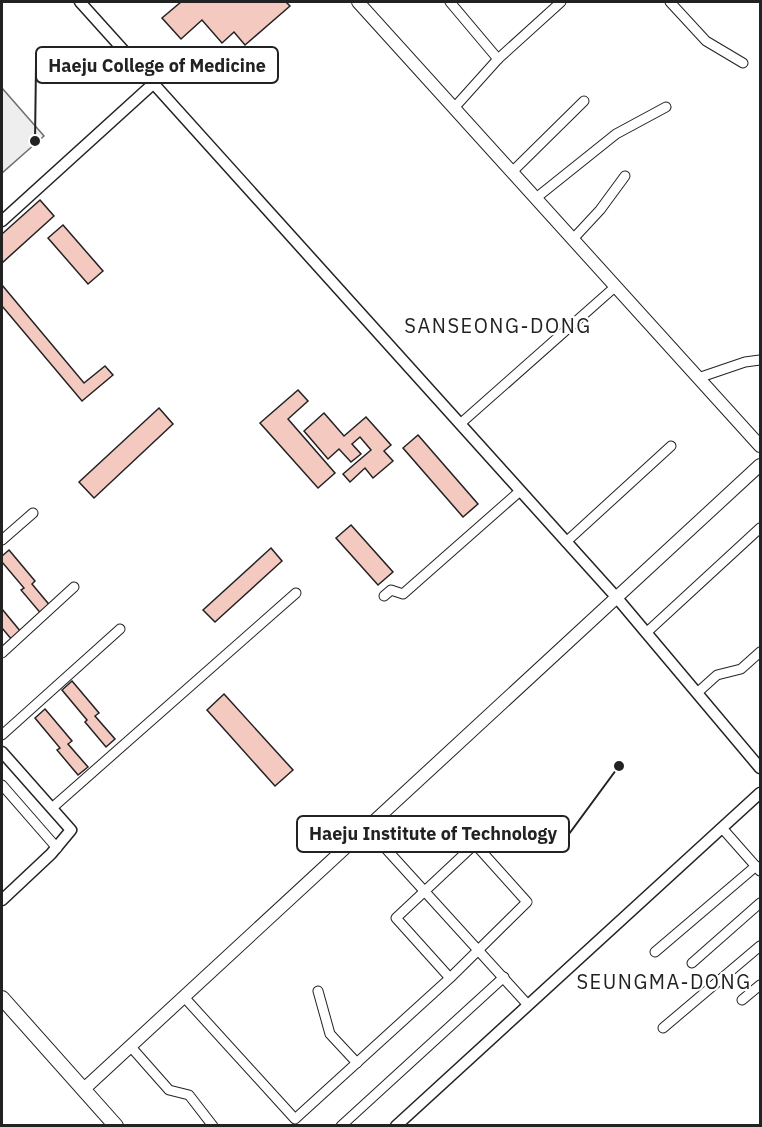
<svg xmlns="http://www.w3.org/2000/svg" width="762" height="1127" viewBox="0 0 762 1127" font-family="'IBM Plex Sans',sans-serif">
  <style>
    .green { fill: #eee; stroke: #6f6f6f; stroke-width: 1.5 }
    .building { fill: #f3c9c0; stroke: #222; stroke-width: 1.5 }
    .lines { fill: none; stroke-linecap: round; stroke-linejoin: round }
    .minor-casing { stroke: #222; stroke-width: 11 }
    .tertiary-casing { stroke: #222; stroke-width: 13 }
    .secondary-casing { stroke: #222; stroke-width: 14 }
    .primary-casing { stroke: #222; stroke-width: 16 }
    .minor { stroke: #fff; stroke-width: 9 }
    .tertiary { stroke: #fff; stroke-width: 10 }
    .secondary { stroke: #fff; stroke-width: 12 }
    .primary { stroke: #fff; stroke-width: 14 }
    .labels { text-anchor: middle; stroke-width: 4.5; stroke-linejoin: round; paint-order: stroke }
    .quarter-label { font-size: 20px; letter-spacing: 1.5px; fill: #222; stroke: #fff }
    .leader { fill: none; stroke: #222; stroke-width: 2 }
    .callout-dot { fill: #222; stroke: #fff; stroke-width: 2 }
    .callout { fill: #fff; stroke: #222; stroke-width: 2 }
    .callout-label { font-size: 18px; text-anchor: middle; font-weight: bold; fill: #222 }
  </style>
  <rect width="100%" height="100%" fill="#fff"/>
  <path class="green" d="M2,88L44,136L2,173Z"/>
  <g class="building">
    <path d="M181,2H286L290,6L245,45L234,32L222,43L202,20L181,39L162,18Z"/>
    <path d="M40,200L54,216L2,263V234Z"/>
    <path d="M63,225L103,271L88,284L48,238Z"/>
    <path d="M2,285L84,383L105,366L113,375L82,401L2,306Z"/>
    <path d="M298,390L308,401L288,419L335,473L318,488L260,423Z"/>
    <path d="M159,408L173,424L94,498L79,482Z"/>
    <path d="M324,413L344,436L366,417L391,445L384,451L393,461L373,478L365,468L350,482L343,474L371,450L360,437L352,444L361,454L351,462L339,449L328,459L304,431Z"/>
    <path d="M418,435L478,504L463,517L403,448Z"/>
    <path d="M351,525L393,572L378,585L336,538Z"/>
    <path d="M271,548L282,561L215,622L203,610Z"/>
    <path d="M9,550L35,581L32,584L52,608L43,616L21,590L24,588L2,562V556Z"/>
    <path d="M2,609L21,632L12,640L2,628Z"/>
    <path d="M72,681L99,713L95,716L115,739L106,747L85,722L87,720L62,690Z"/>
    <path d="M224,694L293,770L275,786L207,710Z"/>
    <path d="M45,709L72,741L68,744L88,767L78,775L57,750L60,748L35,718Z"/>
  </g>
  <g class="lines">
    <defs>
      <g id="minor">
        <path d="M450,2L498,59"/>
        <path d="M670,2L706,41L743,63"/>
        <path d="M454,108L498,59L561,2"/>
        <path d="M512,172L584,101"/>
        <path d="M536,198L616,134L666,107"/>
        <path d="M573,239L600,210L625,176"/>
        <path d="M698,378L745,362L760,360"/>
        <path d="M460,424L616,286"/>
        <path d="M2,540L33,513"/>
        <path d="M566,542L671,446"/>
        <path d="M384,596L391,590L403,594L520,491"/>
        <path d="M646,633L760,528"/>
        <path d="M2,653L74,587"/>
        <path d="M697,693L717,675L741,669L760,652"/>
        <path d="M2,735L120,629"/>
        <path d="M2,785L57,848"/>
        <path d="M52,808L296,593"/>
        <path d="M367,828L528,1005"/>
        <path d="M722,828L760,871"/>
        <path d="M655,952L756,866"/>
        <path d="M692,963L760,903"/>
        <path d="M318,991L330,1034L357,1063"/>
        <path d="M184,997L295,1119L450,978L396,918L475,844L527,902L450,978"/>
        <path d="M742,1000L760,985"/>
        <path d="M663,1028L760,946"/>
        <path d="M131,1047L169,1090L189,1095L213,1126"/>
        <path d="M341,1126L504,977"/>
      </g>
      <g id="tertiary">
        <path d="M80,2L617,598L760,768"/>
        <path d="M2,221L154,83"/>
        <path d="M2,752L71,830L51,854L2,900"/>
        <path d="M396,1126L760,793"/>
      </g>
      <g id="secondary">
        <path d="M358,2L760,446"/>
        <path d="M84,1089L760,465"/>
      </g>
      <path id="primary" d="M2,998L116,1126"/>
    </defs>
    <use href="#minor" class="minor-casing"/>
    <use href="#tertiary" class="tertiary-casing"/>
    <use href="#secondary" class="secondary-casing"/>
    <use href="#primary" class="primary-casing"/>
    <use href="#minor" class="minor"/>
    <use href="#tertiary" class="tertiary"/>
    <use href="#secondary" class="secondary"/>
    <use href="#primary" class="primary"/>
  </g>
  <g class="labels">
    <g class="quarter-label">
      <text x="498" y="333">SANSEONG-DONG</text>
      <text x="664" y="989">SEUNGMA-DONG</text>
    </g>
  </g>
  <path class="leader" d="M35 141L36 65M619 766L569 834"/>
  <g class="callout-dot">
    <circle cx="35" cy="141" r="6"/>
    <circle cx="619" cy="766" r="6"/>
  </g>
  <g class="callout">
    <rect x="36" y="47" width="242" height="36" rx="6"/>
    <rect x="297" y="816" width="272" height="36" rx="6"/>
  </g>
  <g class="callout-label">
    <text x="157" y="72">Haeju College of Medicine</text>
    <text x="433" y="840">Haeju Institute of Technology</text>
  </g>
  <rect width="762" height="1127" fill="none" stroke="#222222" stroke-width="6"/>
</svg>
